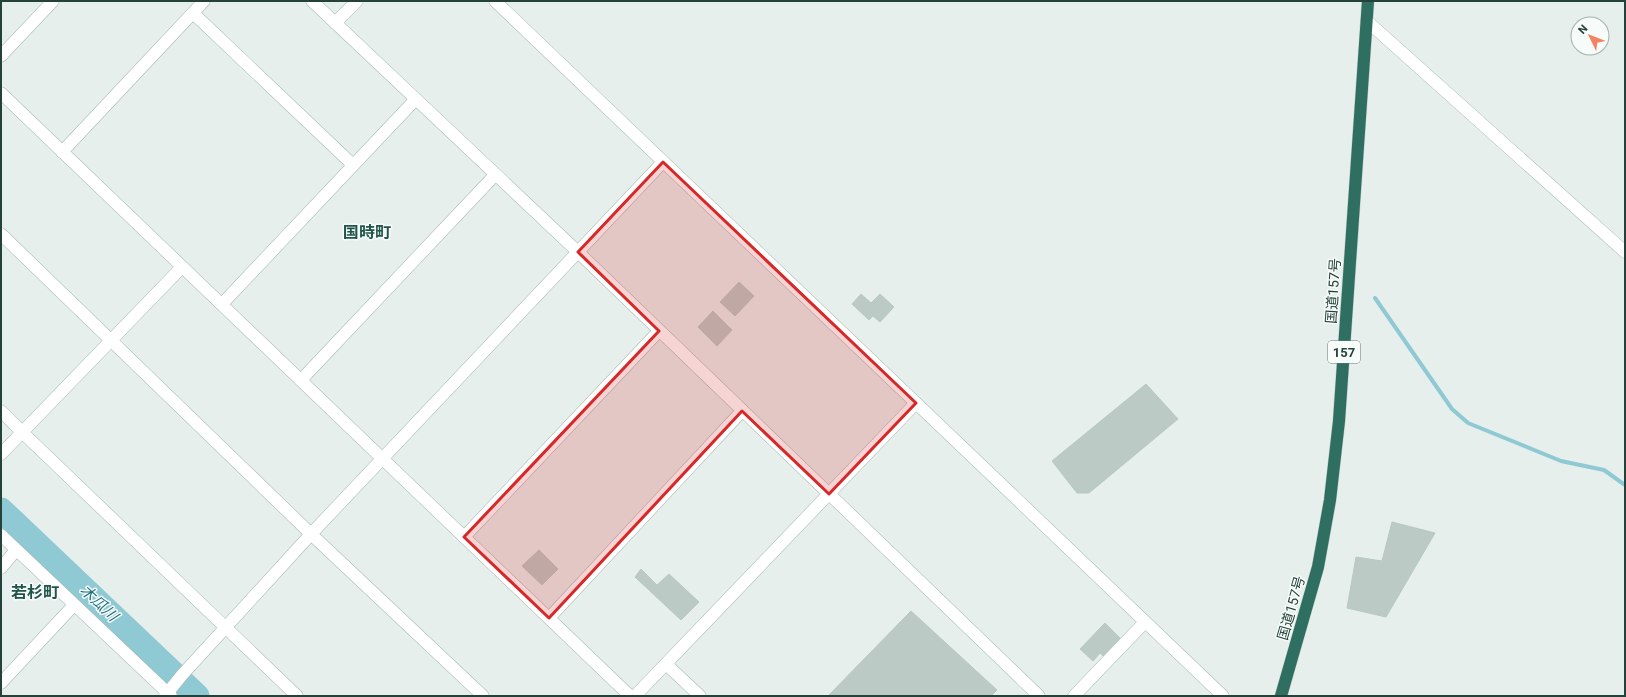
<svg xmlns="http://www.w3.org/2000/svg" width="1626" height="697" viewBox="0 0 1626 697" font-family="Roboto,'Noto Sans JP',sans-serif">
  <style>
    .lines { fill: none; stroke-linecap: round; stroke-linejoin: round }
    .stream { stroke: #8ec9d4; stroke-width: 4 }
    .river { stroke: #8ec9d4; stroke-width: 25 }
    .building { fill: #bbcac4; stroke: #b8c9c2 }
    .minor-casing { stroke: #a8b8b2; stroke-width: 13 }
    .highway-casing { stroke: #c2cac8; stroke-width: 13 }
    .minor { stroke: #fff; stroke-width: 12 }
    .highway { stroke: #2f6f62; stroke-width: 12 }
    .marked { fill: #d62828; fill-opacity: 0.2; stroke: #d62828; stroke-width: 3; stroke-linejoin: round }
    .labels { text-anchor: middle; stroke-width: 3; stroke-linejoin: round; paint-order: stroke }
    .shield { fill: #f7fbf9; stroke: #637a73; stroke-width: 1 }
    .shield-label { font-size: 13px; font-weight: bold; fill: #24423a }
    .street-label { font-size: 14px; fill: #24423a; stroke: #f7fbf9 }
    .water-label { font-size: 15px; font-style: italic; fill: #1c6f80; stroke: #f7fbf9 }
    .quarter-label { font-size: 16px; font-weight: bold; fill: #1f5548; stroke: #f7fbf9 }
  </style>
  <rect width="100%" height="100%" fill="#e6efeb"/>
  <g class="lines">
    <path class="stream" d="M1375,298L1452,409L1468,423L1561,461L1604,470L1625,485"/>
    <path class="river" d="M1,510L197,696"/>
  </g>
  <g class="building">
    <path d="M739,282L754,296L735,316L720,302Z"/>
    <path d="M861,294L871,303L880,294L894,307L880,322L873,316L869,320L852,304Z"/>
    <path d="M713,311L732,330L717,346L698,327Z"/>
    <path d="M1146,384L1178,419L1089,493H1077L1052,461Z"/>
    <path d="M1392,522L1435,533L1386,617L1347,608L1356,557L1382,561Z"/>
    <path d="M539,550L558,569L542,585L522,566Z"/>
    <path d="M641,569L657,585L669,574L699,602L681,620L635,577Z"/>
    <path d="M911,611L997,690L991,696H828Z"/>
    <path d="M1105,623L1120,638L1103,656L1100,653L1093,661L1080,649Z"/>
  </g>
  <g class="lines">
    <defs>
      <g id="minor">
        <path d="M312,1L578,252L1039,696"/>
        <path d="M495,1L1223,696"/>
        <path d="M193,13L353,165"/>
        <path d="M1367,21L1625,252"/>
        <path d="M335,23L357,1"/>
        <path d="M1,56L53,1"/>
        <path d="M1,93L630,696"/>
        <path d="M62,152L204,1"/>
        <path d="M1,234L311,534L483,696"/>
        <path d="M222,304L415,100"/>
        <path d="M301,380L495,175"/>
        <path d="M1,411L22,432L297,696"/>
        <path d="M1,454L182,267"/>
        <path d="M1,535L171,696"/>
        <path d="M464,537L659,331"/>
        <path d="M1,568L16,550"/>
        <path d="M549,618L742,411"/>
        <path d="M666,664L700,696"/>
        <path d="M1,683L74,605"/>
        <path d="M165,696L182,675L311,534L663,162"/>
        <path d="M635,696L916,403"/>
        <path d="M1074,696L1145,622"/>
      </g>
      <path id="highway" d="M1281,696L1318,567L1330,500L1339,421L1368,1"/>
    </defs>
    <use href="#minor" class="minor-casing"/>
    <use href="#highway" class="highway-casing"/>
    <use href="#minor" class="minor"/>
    <use href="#highway" class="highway"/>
  </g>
  <path class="marked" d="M663,162L916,403L829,494L742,411L549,618L464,537L659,331L578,252Z"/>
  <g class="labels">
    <rect class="shield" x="1328" y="341" width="32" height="22" rx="3"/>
    <g class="shield-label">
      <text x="1344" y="357">157</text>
    </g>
    <g class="street-label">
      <text transform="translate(1333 291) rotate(-86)" y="5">国道157号</text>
      <text transform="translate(1291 608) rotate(-74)" y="5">国道157号</text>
    </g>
    <g class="water-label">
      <text transform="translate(99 603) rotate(43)" y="5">木瓜川</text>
    </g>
    <g class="quarter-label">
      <text x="367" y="238">国時町</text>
      <text x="35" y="598">若杉町</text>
    </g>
  </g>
  <rect width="1626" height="697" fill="none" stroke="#24423a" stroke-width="4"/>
  <g transform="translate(1590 36) rotate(313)"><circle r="19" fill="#f7fbf9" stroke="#a3b1ad"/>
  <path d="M0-3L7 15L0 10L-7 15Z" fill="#f4845f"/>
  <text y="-6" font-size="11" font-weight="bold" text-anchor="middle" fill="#24423a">N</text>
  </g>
</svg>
